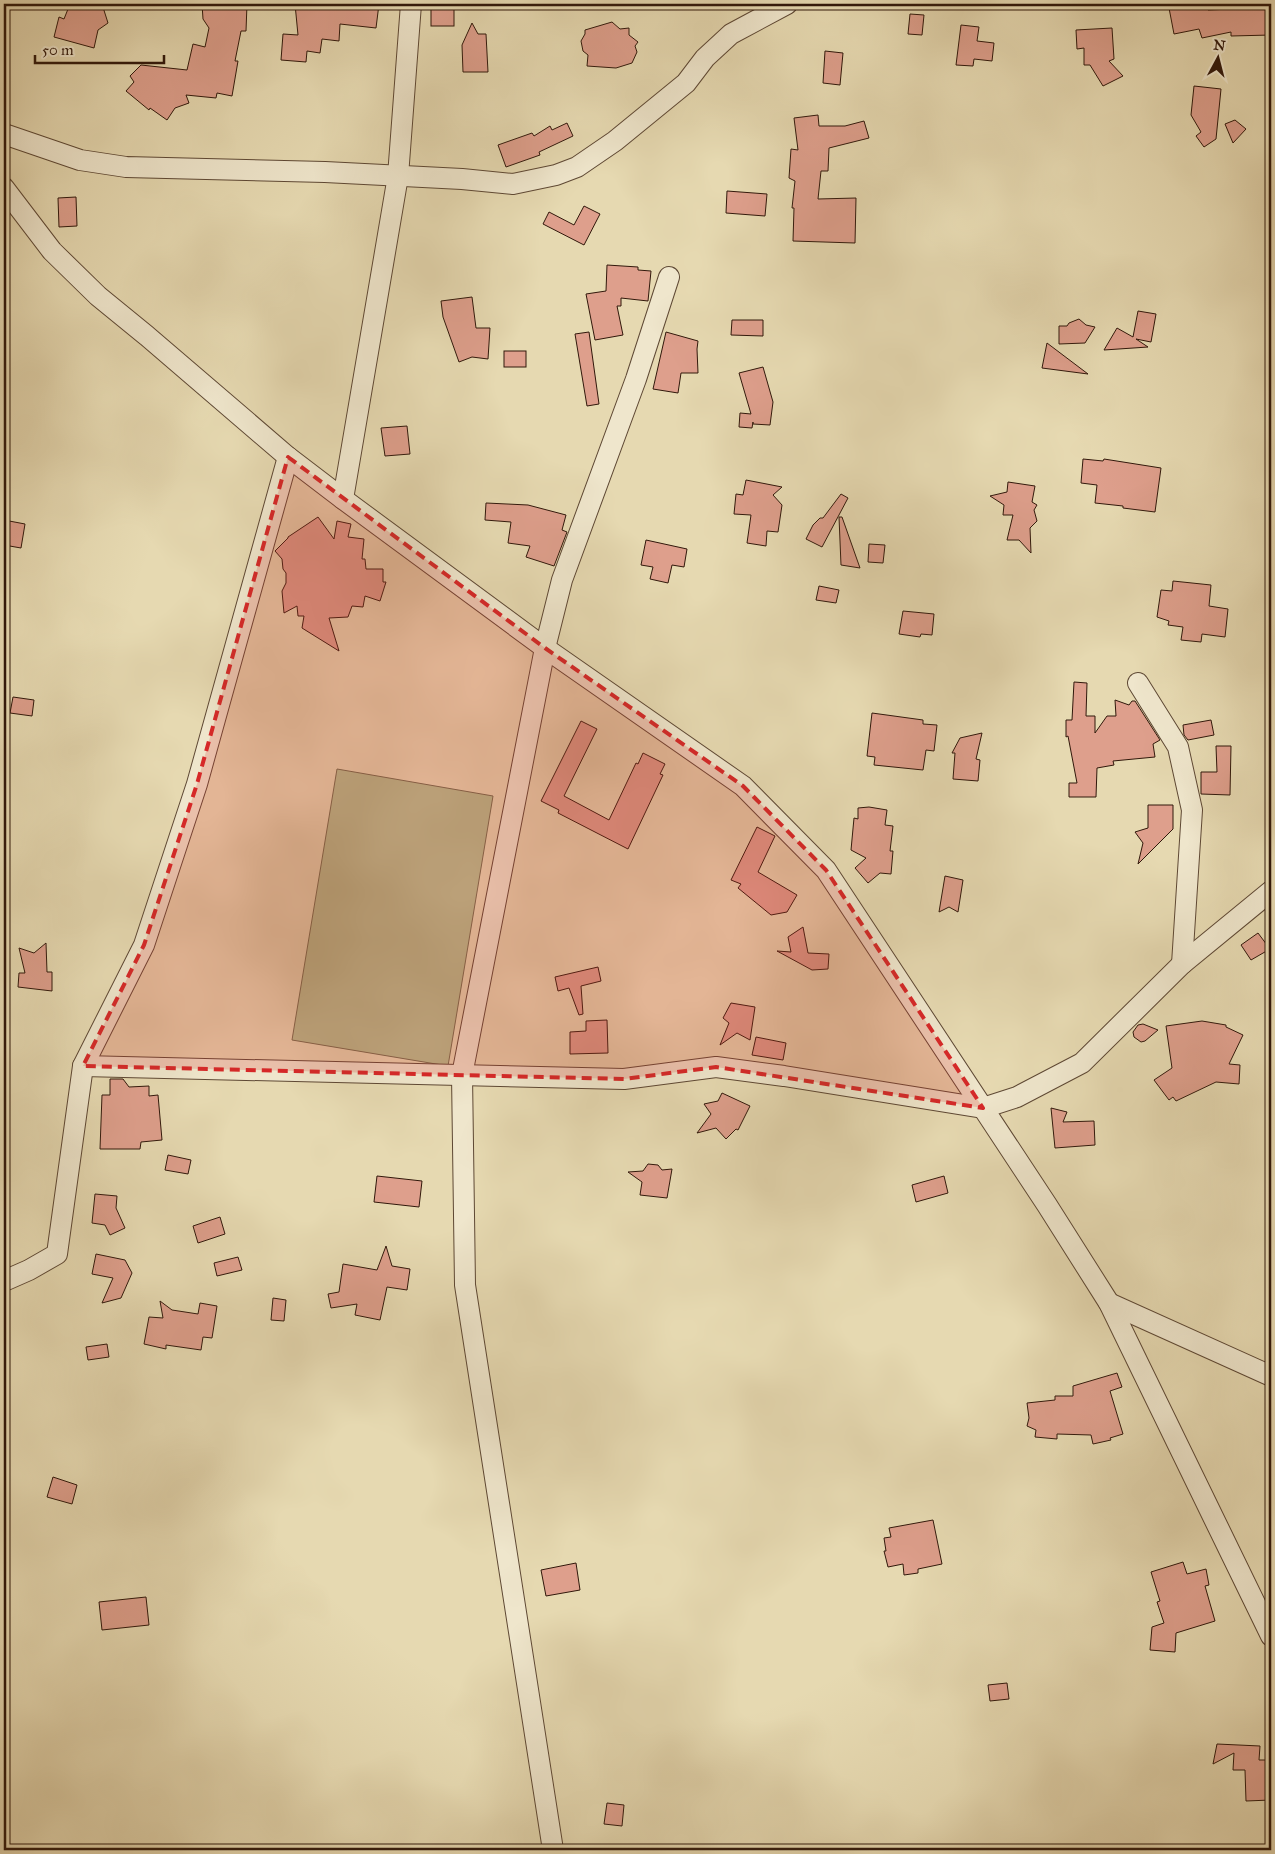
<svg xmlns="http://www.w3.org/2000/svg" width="1275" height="1854" viewBox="0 0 1275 1854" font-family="'IM FELL Great Primer',serif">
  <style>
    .green { fill: #b5bf8c; stroke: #736c4c }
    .building { fill: #de9f8c; stroke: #31180b }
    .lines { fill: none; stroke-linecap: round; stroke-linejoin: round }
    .minor-casing { stroke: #5e4834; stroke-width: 22 }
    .minor { stroke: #efe6cc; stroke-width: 20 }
    .marked { fill: #d62828; fill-opacity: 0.2; stroke: #d62828; stroke-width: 4; stroke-dasharray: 10 6; stroke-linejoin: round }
  </style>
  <rect width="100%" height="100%" fill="#e6d9b1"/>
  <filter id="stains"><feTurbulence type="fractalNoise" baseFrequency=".004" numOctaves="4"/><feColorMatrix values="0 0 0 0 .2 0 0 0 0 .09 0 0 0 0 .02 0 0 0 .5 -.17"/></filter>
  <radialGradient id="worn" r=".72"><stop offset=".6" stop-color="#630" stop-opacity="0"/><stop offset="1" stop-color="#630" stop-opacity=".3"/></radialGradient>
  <path class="green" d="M337,769L493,796L448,1066L292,1040Z"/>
  <g class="building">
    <path d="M70,4H102L108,23L98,30L94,48L54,37L59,17L64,19Z"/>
    <path d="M202,4H247L246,31H241L235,61H238L232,96L217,93L216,98L186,95L189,103L175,108L167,120L150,108L149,110L126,91L134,82L130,76L141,65L187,70L193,44L205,47L209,28L203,19Z"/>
    <path d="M295,4H379L376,28L340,24L339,41L322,39L320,53L307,51L306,62L281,60L283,34L298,35Z"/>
    <rect x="431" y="4" width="23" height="22"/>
    <path d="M1189,4H1206L1208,10L1232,9V4H1271V35L1231,36V32L1202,38L1199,29L1174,34L1169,8Z"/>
    <path d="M910,14L924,15L922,35L908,34Z"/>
    <path d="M612,22L620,29L629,28V35L638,42L635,46L637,52L632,63L616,68L587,66L588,55L583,51L581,41L585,34V30Z"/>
    <path d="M472,23L478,34H486L488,72H463L462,45Z"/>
    <path d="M961,25L979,27L977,41L994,43L992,61L974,59L973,66L956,65Z"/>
    <path d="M1112,28L1114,59L1109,61L1123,76L1103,86L1090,65H1084V48L1077,49L1076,30Z"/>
    <path d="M825,51L843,53L840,85L823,83Z"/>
    <path d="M1194,86L1221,89L1216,139L1204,147L1196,136L1201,132L1191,115Z"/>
    <path d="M818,115L819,126H845L864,121L869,138L829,148L828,171H821L818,199L856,198L855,243L793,241L794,208H792L795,181L789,178L791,149L798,150L794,118Z"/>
    <path d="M1235,120L1246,129L1233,143L1225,124Z"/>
    <path d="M567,123L573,136L539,152L540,155L506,167L498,145L532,133L534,136L550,126L552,130Z"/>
    <path d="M727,191L767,194L765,216L726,213Z"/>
    <path d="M76,197L77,226L59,227L58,198Z"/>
    <path d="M584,206L600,214L584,245L543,224L549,212L574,225Z"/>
    <path d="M607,265L638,267V270L651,271L648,301L621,298V306H617L623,335L595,340L586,294L606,291Z"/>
    <path d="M472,297L476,328H490L488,359L472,357L459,362L443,317L441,301Z"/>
    <path d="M1138,311L1156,314L1151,342L1136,339L1148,347L1104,350L1117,328L1133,337Z"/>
    <path d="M1079,319L1086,325L1095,327L1085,343L1059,344V326H1067L1069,323Z"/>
    <path d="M732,320H763V336L731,335Z"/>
    <path d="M589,332L599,404L587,406L575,334Z"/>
    <path d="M666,332L698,341L697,349L698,373H681L678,393L653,389Z"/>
    <path d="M1047,343L1088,374L1042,368Z"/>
    <rect x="504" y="351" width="22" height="16"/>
    <path d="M763,367L773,402L770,425L753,424V422L752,428L739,427L740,413L751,414L739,373Z"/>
    <path d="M407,426L410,454L385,456L381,428Z"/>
    <path d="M1083,459L1103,461L1104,459L1161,468L1155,512L1123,508V506L1095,503L1097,485L1081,483Z"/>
    <path d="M746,480L782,487L773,495L782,505L778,532L767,531L766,546L747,543L751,515L734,514L736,494L743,495Z"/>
    <path d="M1008,482L1035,486L1032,502L1037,505L1034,510L1037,521L1030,528L1031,553L1019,540H1007L1013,515H1003L1004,505L990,496L1007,492Z"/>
    <path d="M841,494L848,498L822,547L806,539L813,525L820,518H823Z"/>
    <path d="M486,503L528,505L566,515L562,530L567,532L554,566L526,557L530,546L508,543L511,522L485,520Z"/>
    <path d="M318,517L334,539L337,521L351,524L348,537L364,539L362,559H365L366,569H383V582H386L380,601L365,596L363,607L352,606L348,617L329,618L339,651L302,628L304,616H298L297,606L284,613L282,591L286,583V573L283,569L282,559L275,551L288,538V537Z"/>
    <path d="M839,517H842L860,568L841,565Z"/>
    <path d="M4,520L25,524L21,548L4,545Z"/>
    <path d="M646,540L687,549L684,567L672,565L668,583L650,579L653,567L641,565Z"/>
    <path d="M869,544L885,545L883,563L868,562Z"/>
    <path d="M1173,581L1211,585L1209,606L1228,609L1225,637L1202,634L1201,642L1181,640L1183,627L1168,625L1169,621L1157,617L1161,590L1172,591Z"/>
    <path d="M819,586L839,590L836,603L816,600Z"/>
    <path d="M903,611L934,614L932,635L921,634L920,637L899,634Z"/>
    <path d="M1074,682L1087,683L1086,716H1095V733L1107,716H1116L1115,700L1129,705L1132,701H1135L1160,740L1153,744L1155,757L1113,761L1114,765L1097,768L1096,797H1069V783H1077L1068,736L1066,737V720H1072Z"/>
    <path d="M13,697L34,700L32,716L10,713Z"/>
    <path d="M872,713L923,720V724L937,725L934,751L926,750L923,770L874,765L875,757L867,756Z"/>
    <path d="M1211,720L1214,735L1188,740L1184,735L1183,725Z"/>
    <path d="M581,721L597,729L564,796L609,820L636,763L638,764L643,753L665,764L660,774L663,775L628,849L558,813L559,810L541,801Z"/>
    <path d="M982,733L976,759L980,760L978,781L953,779L955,753H952L960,738Z"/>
    <path d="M1216,746H1231L1230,795L1201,794V772H1217Z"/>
    <path d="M1148,805H1173V829L1138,864L1143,843L1135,832L1148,828Z"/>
    <path d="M869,807L887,810L885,825L893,826L890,851H893L891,874L880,873L868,883L855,868L866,858L851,850L854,818L858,819V808Z"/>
    <path d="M757,827L775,836L758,872L797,895L787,912L771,915L738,888L741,884L731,880Z"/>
    <path d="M945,876L963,880L958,912L949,907L939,912Z"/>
    <path d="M803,927L808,953L829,954L828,969L812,970L777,951L791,952L788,937Z"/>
    <path d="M1258,933L1270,949L1251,960L1241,945Z"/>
    <path d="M46,943L47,972H52V991L18,987L19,973H25L19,948L34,953Z"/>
    <path d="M598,967L601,981L581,986L583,1014L579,1015L569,988L558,991L555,977Z"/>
    <path d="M731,1003L755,1007L750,1040L737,1033L720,1045L729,1023L723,1018Z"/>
    <path d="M607,1020L608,1053L570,1054V1032L586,1031V1021Z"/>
    <path d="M1202,1021L1226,1025V1027L1243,1035L1229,1064L1240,1065L1239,1084L1216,1082L1176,1101L1173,1097L1169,1100L1154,1080L1172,1068L1166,1026Z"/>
    <path d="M1143,1024L1158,1030L1145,1041L1141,1042L1134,1037L1133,1032L1138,1025Z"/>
    <path d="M756,1037L786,1043L783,1060L752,1055Z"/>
    <path d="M110,1079H123L129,1087L149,1086V1096L158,1095L162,1140L141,1142L140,1149H100L102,1095H110Z"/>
    <path d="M722,1093L750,1106L738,1130L736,1129L726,1139L716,1128L697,1133L711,1114L704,1104L718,1101Z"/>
    <path d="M1051,1108L1067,1112L1063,1122L1094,1121L1095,1145L1055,1148Z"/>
    <path d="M168,1155L191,1160L188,1174L165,1170Z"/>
    <path d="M648,1164L658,1165L662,1170L672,1169L667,1198L640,1195L642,1182L628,1172L643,1171Z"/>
    <path d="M377,1176L422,1181L419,1207L374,1202Z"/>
    <path d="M944,1176L948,1193L916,1202L912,1185Z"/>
    <path d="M95,1194L117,1196L116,1208L125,1228L110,1235L105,1225L92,1223Z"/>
    <path d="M220,1217L225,1234L198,1243L193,1226Z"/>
    <path d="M386,1246L392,1266L410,1269L407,1290L387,1287L380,1320L355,1315L357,1304L331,1308L328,1294L339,1292L343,1264L377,1270Z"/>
    <path d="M96,1254L125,1260L132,1273L121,1298L102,1303L113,1278L92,1274Z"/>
    <path d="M238,1257L242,1270L217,1276L214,1263Z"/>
    <path d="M273,1298L286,1300L284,1321L271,1320Z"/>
    <path d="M160,1301L172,1310L198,1314L200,1303L217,1306L212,1338L203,1337L201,1350L166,1345V1349L144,1344L149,1317L163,1318Z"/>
    <path d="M107,1344L109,1357L88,1360L86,1347Z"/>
    <path d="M1117,1373L1122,1387L1110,1391L1123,1434L1110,1438L1111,1440L1093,1444L1091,1435L1057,1434V1439L1035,1437L1036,1430L1027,1426L1029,1418L1027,1403L1055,1400V1396H1073V1386Z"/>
    <path d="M53,1477L77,1485L72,1504L47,1497Z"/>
    <path d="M933,1520L942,1564L918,1569V1573L904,1575L903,1564L888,1567L884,1551H886L884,1538L891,1537L889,1528Z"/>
    <path d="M1183,1562L1187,1574L1206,1569L1209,1585L1205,1586L1215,1621L1176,1633L1175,1652L1150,1650L1152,1627L1164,1623L1157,1602L1160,1601L1151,1572Z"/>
    <path d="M576,1563L580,1590L546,1596L541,1570Z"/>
    <path d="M146,1597L149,1625L102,1630L99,1602Z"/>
    <path d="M1007,1683L1009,1699L990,1701L988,1685Z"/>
    <path d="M1217,1744L1260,1746L1259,1760H1271V1800L1246,1801L1245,1770H1233L1234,1753L1213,1764Z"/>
    <path d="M607,1803L624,1805L622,1826L604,1824Z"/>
  </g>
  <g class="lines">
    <defs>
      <g id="minor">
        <path d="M4,134L80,160L126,167L325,172L462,179L513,184L556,175L577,167L615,141L686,83L705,58L731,34L787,4"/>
        <path d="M4,188L52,251L98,296L147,336L288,457L343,499L545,648L743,786L826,870L1047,1205L1109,1303L1271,1636"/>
        <path d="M343,499L398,176L411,4"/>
        <path d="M1138,683L1178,747L1192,810L1182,964"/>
        <path d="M83,1066L624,1079L716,1067L784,1076L983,1108L1017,1097L1082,1063L1182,964L1271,891"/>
        <path d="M4,1281L29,1270L57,1254L83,1066L144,945L197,784L288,457"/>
        <path d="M1109,1303L1271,1376"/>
        <path d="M553,1850L465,1285L462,1075L545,648L562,580L636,379L669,277"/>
      </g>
    </defs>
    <use href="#minor" class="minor-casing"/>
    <use href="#minor" class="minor"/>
  </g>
  <path class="marked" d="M288,457L545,648L743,786L826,870L983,1108L716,1067L624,1079L83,1066L144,945L197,784Z"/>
  <rect width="1275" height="1854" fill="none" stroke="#e6d9b1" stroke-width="20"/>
  <rect x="5" y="5" width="1265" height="1844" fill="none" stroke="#31180b" stroke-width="2.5"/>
  <rect x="10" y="10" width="1255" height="1834" fill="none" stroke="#31180b"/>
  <g transform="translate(1218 58) rotate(7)" stroke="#efe6cc" stroke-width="4" paint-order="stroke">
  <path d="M0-4L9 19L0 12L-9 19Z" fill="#31180b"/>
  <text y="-8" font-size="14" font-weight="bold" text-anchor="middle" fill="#31180b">N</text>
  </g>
  <path d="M35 55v8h129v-8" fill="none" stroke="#31180b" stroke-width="2.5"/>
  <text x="42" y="55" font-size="15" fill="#31180b" stroke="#efe6cc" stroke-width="4" paint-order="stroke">50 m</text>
  <rect width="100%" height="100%" filter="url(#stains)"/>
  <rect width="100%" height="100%" fill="url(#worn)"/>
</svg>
